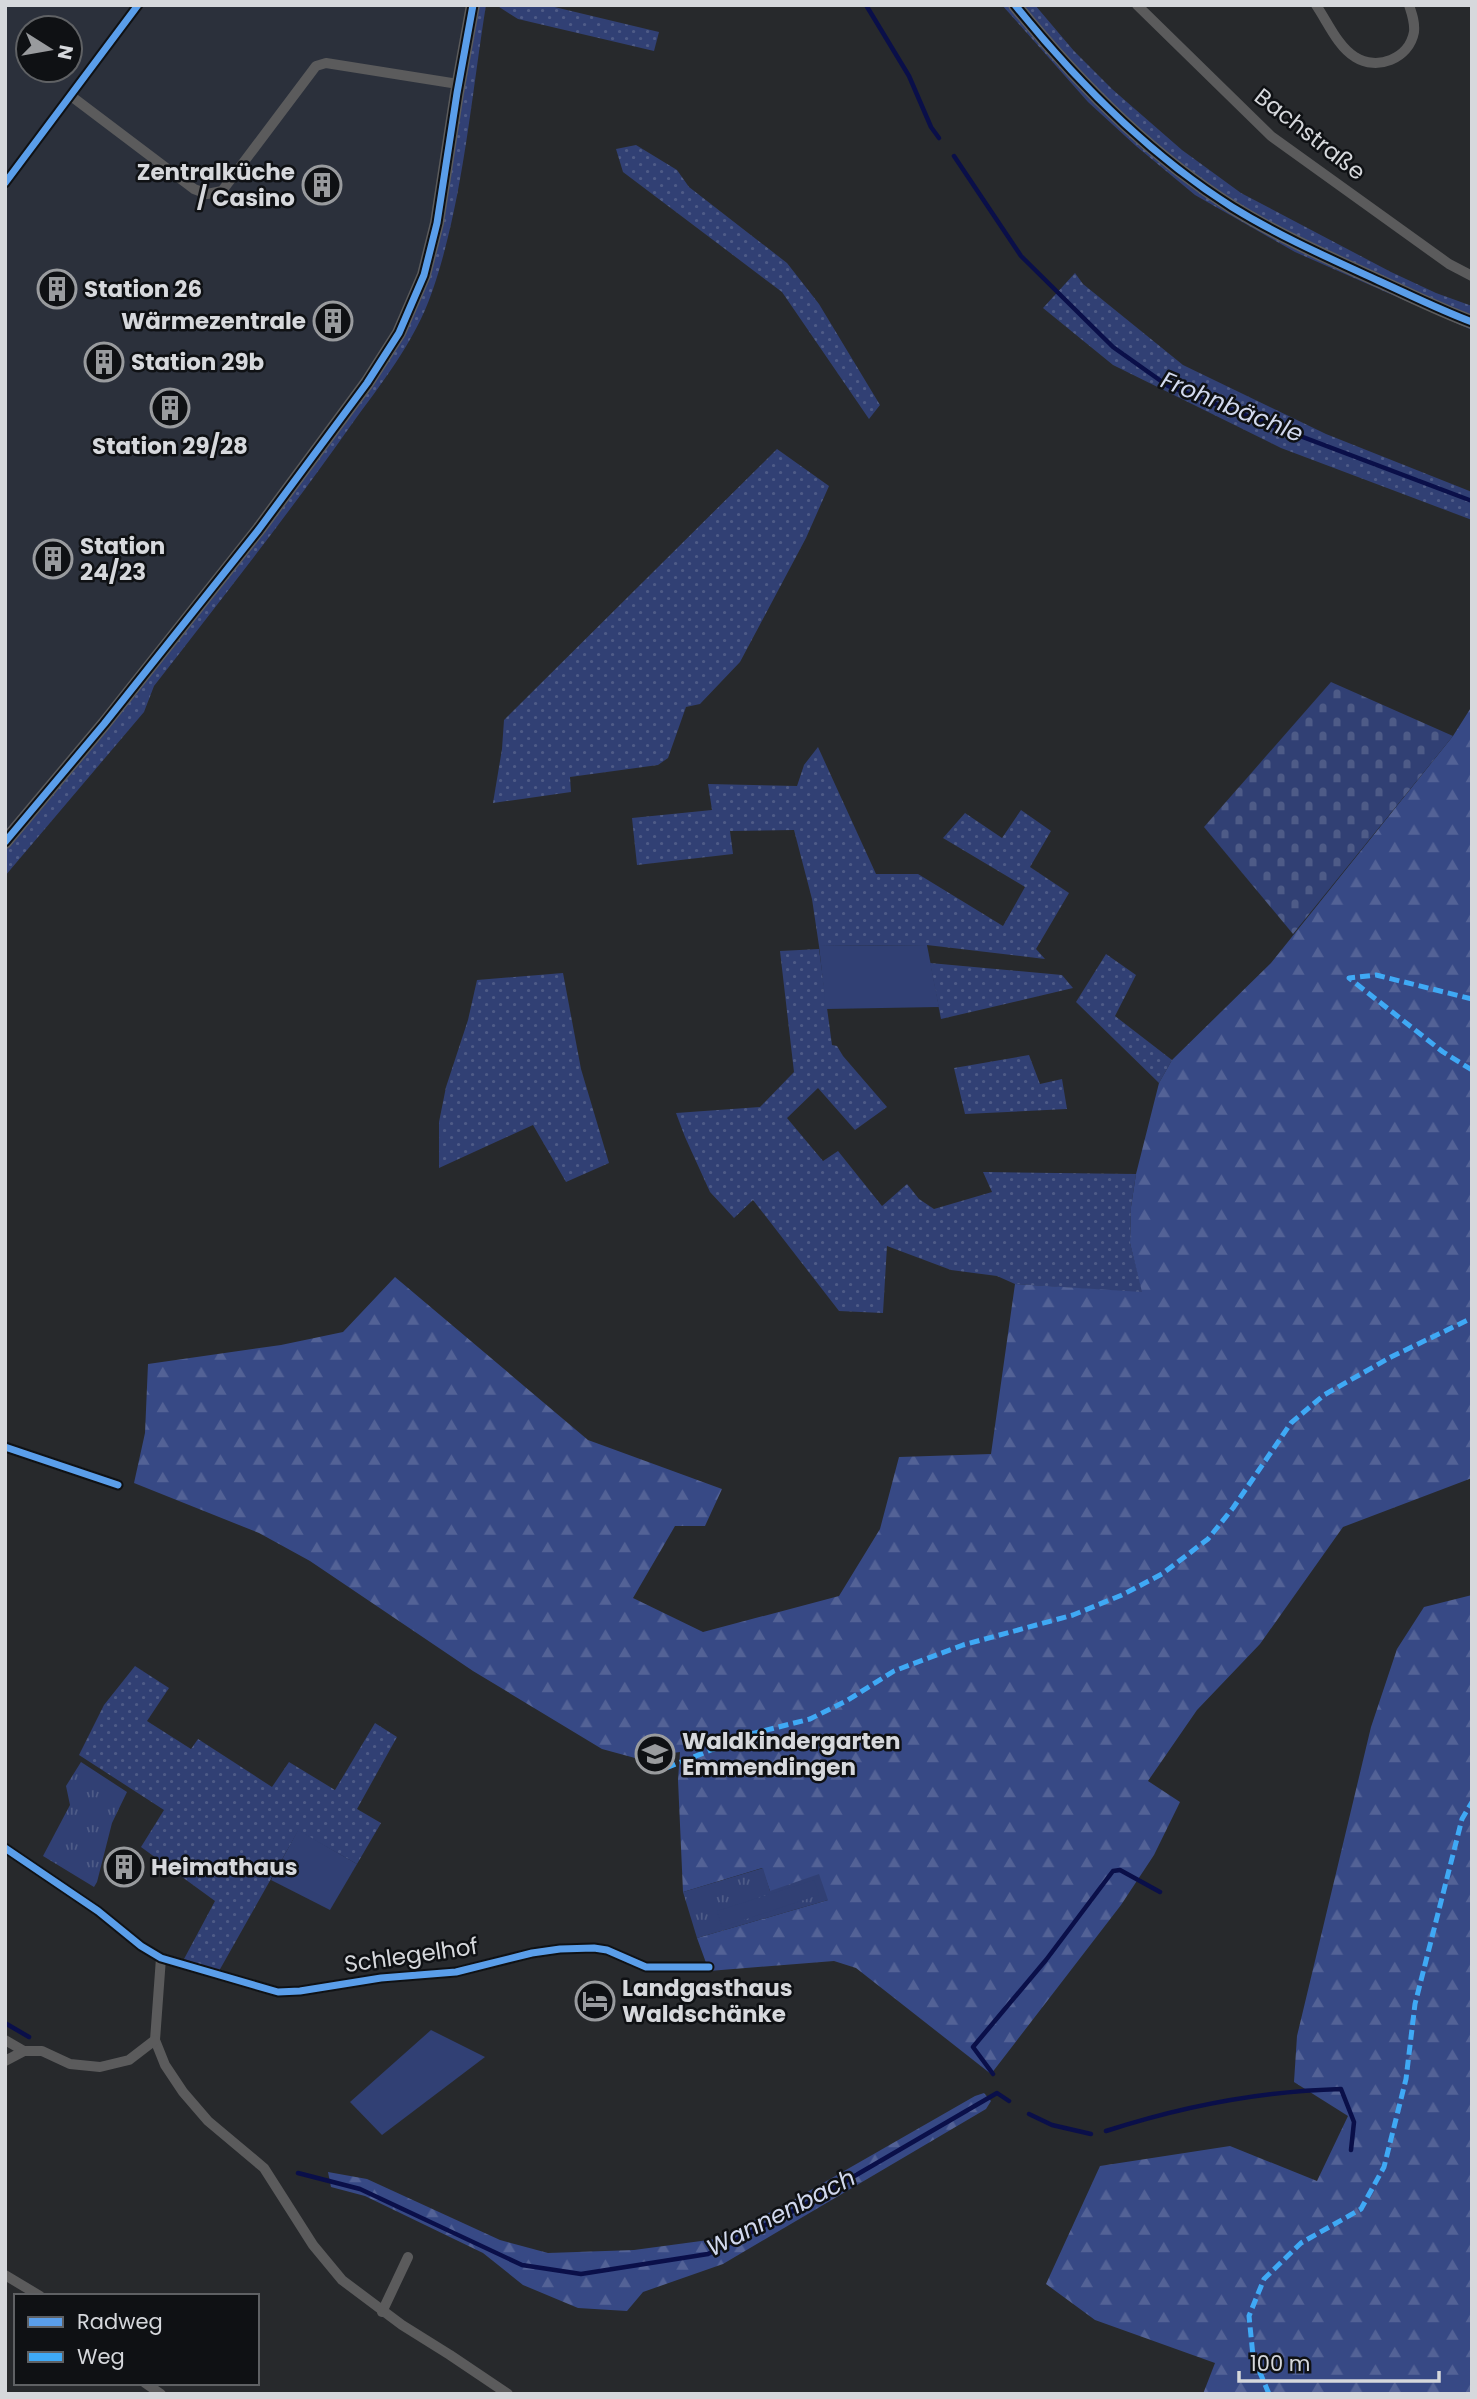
<svg xmlns="http://www.w3.org/2000/svg" width="1477" height="2399" viewBox="0 0 1477 2399" font-family="Poppins,sans-serif">
  <style>
    .built { fill: #2b303b; fill-rule: evenodd }
    .grass { fill: url(#grass-dots) }
    .forest { fill: url(#forest-firs) }
    .cemetery { fill: url(#cemetery-stones) }
    .park { fill: url(#park-tufts) }
    .garden { fill: #314074 }
    .lines { fill: none; stroke-linecap: round; stroke-linejoin: round }
    .stream { stroke: #0a0f49; stroke-width: 4.5 }
    .minor { stroke: #5b5b5c; stroke-width: 10 }
    .tertiary { stroke: #5b5b5c; stroke-width: 14 }
    .quiet { stroke: #3fa9f5; stroke-width: 5; stroke-dasharray: 10 5; stroke-linecap: butt }
    .cycleway-casing { stroke: #0f1114; stroke-width: 11 }
    .cycleway { stroke: #5a9eea; stroke-width: 7 }
    .labels { text-anchor: middle; stroke-width: 5; stroke-linejoin: round; paint-order: stroke }
    .street-label { font-size: 23px; fill: #d6d8dc; stroke: #0f1114 }
    .poi-label { font-size: 23px; font-weight: bold; fill: #d6d8dc; stroke: #0f1114; text-anchor: start }
    .water-label { font-size: 24px; font-style: italic; fill: #d2d9ee; stroke: #0f1114 }
  </style>
  <defs>
    <pattern id="grass-dots" width="8" height="8" patternUnits="userSpaceOnUse" patternTransform="scale(1.75)"><rect width="8" height="8" fill="#314074"/><path d="M2 2h.1M6 6h.1" fill="none" stroke="#4e5b87" stroke-width="1.8" stroke-linecap="round"/></pattern>
    <pattern id="forest-firs" width="22" height="20" patternUnits="userSpaceOnUse" patternTransform="scale(1.75)"><rect width="22" height="20" fill="#374985"/><path d="M5 1l3.5 6h-7zM16 11l3.5 6h-7z" fill="#536296"/></pattern>
    <pattern id="cemetery-stones" width="16" height="16" patternUnits="userSpaceOnUse" patternTransform="scale(1.75)"><rect width="16" height="16" fill="#314074"/><path d="M2 7V4a2 2 0 0 1 4 0v3zM10 15v-3a2 2 0 0 1 4 0v3z" fill="#4e5b87"/></pattern>
    <pattern id="park-tufts" width="24" height="20" patternUnits="userSpaceOnUse" patternTransform="scale(1.75)"><rect width="24" height="20" fill="#314074"/><path d="M3 7l-1-3M5 7V3M7 7l1-3M15 17l-1-3M17 17v-4M19 17l1-3" fill="none" stroke="#4e5b87"/></pattern>
  </defs>
  <rect width="100%" height="100%" fill="#27292c"/>
  <path class="built" d="M5,5H467L428,249L402,320L363,382L252,529L98,725L5,831ZM28,28H70V70H28Z"/>
  <g class="grass">
    <path d="M467,5H486C471,98 463,203 432,292C415,342 380,385 349,428C287,516 220,601 154,686L144,712L5,876V831L98,725L252,529L363,382L402,319L428,249Z"/>
    <path d="M496,5H546L659,32L654,51L518,19Z"/>
    <path d="M1002,5H1035L1074,51L1112,89L1182,150L1241,193L1391,272L1436,293L1472,306V330L1295,252L1195,195L1136,146L1088,102Z"/>
    <path d="M636,145L677,170L689,187L787,263L819,304L880,405L869,419L782,292L623,172L616,149Z"/>
    <path d="M1075,273L1083,284L1183,365L1326,434L1472,492V520L1281,448L1113,365L1043,308Z"/>
    <path d="M777,449L829,486L806,538L740,662L700,704L686,707L668,758L658,765L570,777L571,792L493,803L502,749L504,720Z"/>
    <path d="M818,747L876,874H918L1003,926L1025,887L943,838L965,813L1002,838L1021,810L1051,831L1030,867L1069,893L1036,949L1045,959L927,945L819,946L812,899L794,830L730,831L733,854L637,865L632,818L712,810L708,784L797,786L804,765Z"/>
    <path d="M819,949L832,1045L837,1046L843,1056L887,1107L855,1130L818,1088L787,1118L823,1161L838,1151L882,1206L907,1184L919,1199L934,1209L992,1192L983,1172L1136,1174L1131,1207L1130,1243L1143,1293L1015,1284L997,1276L951,1270L887,1246L883,1313L839,1311L753,1200L734,1218L710,1192L685,1137L676,1113L760,1107L794,1072L780,951Z"/>
    <path d="M1106,954L1136,975L1115,1016L1172,1060L1159,1083L1076,1002Z"/>
    <path d="M930,963L1062,975L1073,988L941,1019Z"/>
    <path d="M563,973L581,1069L609,1163L566,1182L533,1125L439,1168V1122L446,1087L468,1020L477,980Z"/>
    <path d="M1029,1055L1040,1084L1062,1079L1067,1109L965,1114L954,1068Z"/>
    <path d="M135,1666L169,1688L147,1721L191,1749L198,1739L272,1787L289,1762L335,1790L375,1723L397,1737L357,1809L381,1823L357,1864L298,1831L219,1971L184,1959L215,1901L141,1847L164,1810L79,1755L104,1705Z"/>
  </g>
  <g class="forest">
    <path d="M1472,706V1478L1343,1527L1260,1644L1197,1710L1148,1781L1180,1802L1154,1855L1121,1905L991,2074L856,1968L834,1961L709,1971L697,1938L828,1900L770,1891L762,1868L683,1892L678,1780L680,1752L635,1758L602,1749L473,1671L310,1561L259,1533L134,1483L145,1433L148,1364L281,1345L343,1332L395,1277L588,1440L722,1489L705,1526H675L633,1598L703,1632L839,1596L880,1529L899,1457L991,1454L1015,1284L1142,1292L1130,1243L1131,1207L1136,1174L1159,1083L1172,1060L1271,963L1453,736Z"/>
    <path d="M1472,1595V2394H1203L1215,2363L1095,2320L1046,2284L1100,2166L1230,2146L1317,2181L1348,2116L1294,2082L1297,2036L1371,1727L1397,1649L1424,1607Z"/>
    <path d="M984,2093L991,2101L986,2109L723,2264L643,2292L627,2311L578,2308L523,2285L483,2253L365,2196L331,2187L328,2172L367,2179L500,2240L548,2253L634,2250L716,2239L783,2206L975,2096Z"/>
  </g>
  <path class="cemetery" d="M1331,682L1453,736L1293,934L1204,827Z"/>
  <g class="park">
    <path d="M81,1762L127,1792L112,1823L97,1882L94,1887L43,1856L70,1805L66,1786Z"/>
    <path d="M763,1868L770,1891L819,1874L828,1900L697,1938L683,1892Z"/>
  </g>
  <g class="garden">
    <path d="M927,945L939,1007L826,1009L819,946Z"/>
    <path d="M298,1830L357,1864L330,1910L271,1880Z"/>
    <path d="M814,1880L819,1895L722,1927L717,1911Z"/>
    <path d="M431,2030L485,2057L382,2135L350,2102Z"/>
  </g>
  <g class="lines">
    <g class="stream">
      <path d="M866,5L909,76L931,127L939,138"/>
      <path d="M954,156L1021,256L1113,347L1168,386L1472,501"/>
      <path d="M5,2023L29,2037"/>
      <path d="M993,2074L973,2047L1046,1960L1113,1871L1120,1870L1160,1892"/>
      <path d="M1029,2114L1052,2125L1091,2134"/>
      <path d="M1106,2131C1183,2106 1260,2091 1341,2089L1354,2122L1351,2150"/>
      <path d="M298,2173L360,2189L522,2265L581,2274L708,2254L803,2206L997,2093L1009,2101"/>
    </g>
    <g class="minor">
      <path d="M1137,5L1271,136L1449,264L1472,276"/>
      <path d="M1316,5C1327,21 1338,47 1355,57C1377,71 1409,59 1414,32C1415,22 1412,14 1409,5"/>
      <path d="M71,96L194,189L207,194L222,191L316,66L326,63L458,84"/>
      <path d="M5,183L138,5"/>
      <path d="M5,1447L118,1485"/>
      <path d="M5,1848L98,1911L141,1946L161,1958L278,1992L300,1991L381,1978L456,1972L532,1953L560,1949L594,1948L607,1950L646,1967H709"/>
      <path d="M161,1958L155,2040L165,2065L183,2092L208,2121L264,2168L313,2245L342,2280L402,2325L450,2355L508,2394"/>
      <path d="M5,2040L24,2051"/>
      <path d="M5,2061L24,2051H42L70,2064L100,2067L129,2060L155,2040"/>
      <path d="M5,2275L40,2296"/>
      <path d="M382,2312L408,2257"/>
      <path d="M145,2383L161,2394"/>
    </g>
    <g class="tertiary">
      <path d="M1015,5C1077,82 1148,154 1232,207C1279,236 1329,258 1379,281C1410,295 1440,310 1472,322"/>
      <path d="M5,842L104,724L259,529L367,383L399,333L424,275L437,223L457,93L473,5"/>
    </g>
    <g class="quiet">
      <path d="M1472,999L1376,975L1349,978L1443,1052L1472,1070"/>
      <path d="M666,1768L751,1734L810,1719L848,1700L894,1671L963,1645L1073,1615L1122,1595L1162,1574L1208,1539L1233,1508L1291,1423L1324,1395L1391,1357L1472,1318"/>
      <path d="M1269,2394L1253,2356L1249,2316L1264,2279L1301,2243L1361,2209L1384,2167L1406,2079L1415,2004L1462,1819L1472,1802"/>
    </g>
    <defs>
      <g id="cycleway">
        <path d="M1015,5C1077,82 1148,154 1232,207C1279,236 1329,258 1379,281C1410,295 1440,310 1472,322"/>
        <path d="M5,183L138,5"/>
        <path d="M5,842L104,724L259,529L367,383L399,333L424,275L437,223L457,93L473,5"/>
        <path d="M5,1447L118,1485"/>
        <path d="M5,1848L98,1911L141,1946L161,1958L278,1992L300,1991L381,1978L456,1972L532,1953L560,1949L594,1948L607,1950L646,1967H709"/>
      </g>
    </defs>
    <use href="#cycleway" class="cycleway-casing"/>
    <use href="#cycleway" class="cycleway"/>
  </g>
  <defs>
    <symbol id="building-ring" viewBox="-11 -11 22 22"><circle r="9.5" fill="#0f1114" stroke="#999b9e" stroke-width="1.5"/><path d="M-4-6H4V6H1V3H-1V6H-4ZM-2.5-4.3h1.7v1.8h-1.7ZM.8-4.3h1.7v1.8H.8ZM-2.5-1h1.7V.8h-1.7ZM.8-1h1.7V.8H.8Z" fill="#999b9e"/></symbol>
    <symbol id="school-ring" viewBox="-11 -11 22 22"><circle r="9.5" fill="#0f1114" stroke="#999b9e" stroke-width="1.5"/><path d="M0-5L7-2L0 1L-7-2ZM-4 1L0 2.5L4 1V4Q0 6-4 4Z" fill="#999b9e"/></symbol>
    <symbol id="hotel-ring" viewBox="-11 -11 22 22"><circle r="9.5" fill="#0f1114" stroke="#999b9e" stroke-width="1.5"/><path d="M-6-4.5h1.5V1H6V5H4.5V3h-9V5H-6ZM-4 0a1.8 1.8 0 1 1 3.6 0ZM.5 0V-2.5h3Q6-2.5 6 0Z" fill="#999b9e"/></symbol>
  </defs>
  <g fill-rule="evenodd">
    <use href="#building-ring" x="300" y="163" width="44" height="44"/>
    <use href="#building-ring" x="35" y="267" width="44" height="44"/>
    <use href="#building-ring" x="311" y="299" width="44" height="44"/>
    <use href="#building-ring" x="82" y="340" width="44" height="44"/>
    <use href="#building-ring" x="148" y="386" width="44" height="44"/>
    <use href="#building-ring" x="31" y="537" width="44" height="44"/>
    <use href="#school-ring" x="633" y="1732" width="44" height="44"/>
    <use href="#building-ring" x="102" y="1845" width="44" height="44"/>
    <use href="#hotel-ring" x="573" y="1979" width="44" height="44"/>
  </g>
  <g class="labels">
    <g class="street-label">
      <text transform="translate(1310 134) rotate(38)" y="8">Bachstraße</text>
      <text transform="translate(411 1955) rotate(-8)" y="8">Schlegelhof</text>
    </g>
    <g class="poi-label">
      <text x="295" y="180" text-anchor="end">Zentralküche<tspan x="295" dy="26">/ Casino</tspan></text>
      <text x="84" y="297">Station 26</text>
      <text x="306" y="329" text-anchor="end">Wärmezentrale</text>
      <text x="131" y="370">Station 29b</text>
      <text x="170" y="454" text-anchor="middle">Station 29/28</text>
      <text x="80" y="554">Station<tspan x="80" dy="26">24/23</tspan></text>
      <text x="682" y="1749">Waldkindergarten<tspan x="682" dy="26">Emmendingen</tspan></text>
      <text x="151" y="1875">Heimathaus</text>
      <text x="622" y="1996">Landgasthaus<tspan x="622" dy="26">Waldschänke</tspan></text>
    </g>
    <g class="water-label">
      <text transform="translate(1232 407) rotate(22)" y="8">Frohnbächle</text>
      <text transform="translate(781 2213) rotate(-27)" y="8">Wannenbach</text>
    </g>
  </g>
  <rect width="1477" height="2399" fill="none" stroke="#d6d8dc" stroke-width="14"/>
  <rect x="14" y="2294" width="245" height="91" fill="#0f1114" stroke="#5f6164" stroke-width="2"/>
  <rect x="28" y="2317" width="35" height="10" fill="#5a9eea" stroke="#5f6164" stroke-width="2"/>
  <text x="77" y="2329" font-size="21" fill="#d6d8dc">Radweg</text>
  <rect x="28" y="2352" width="35" height="10" fill="#3fa9f5" stroke="#5f6164" stroke-width="2"/>
  <text x="77" y="2364" font-size="21" fill="#d6d8dc">Weg</text>
  <g transform="translate(49 49) rotate(101)"><circle r="33" fill="#0f1114" stroke="#5f6164" stroke-width="2"/>
  <path d="M0-5L12 26L0 18L-12 26Z" fill="#999b9e"/>
  <text y="-10" font-size="19" font-weight="bold" text-anchor="middle" fill="#d6d8dc">N</text>
  </g>
  <path d="M1239 2371v10h200v-10" fill="none" stroke="#d6d8dc" stroke-width="3.5"/>
  <text x="1250" y="2371" font-size="21" fill="#d6d8dc" stroke="#0f1114" stroke-width="5" paint-order="stroke">100 m</text>
</svg>
